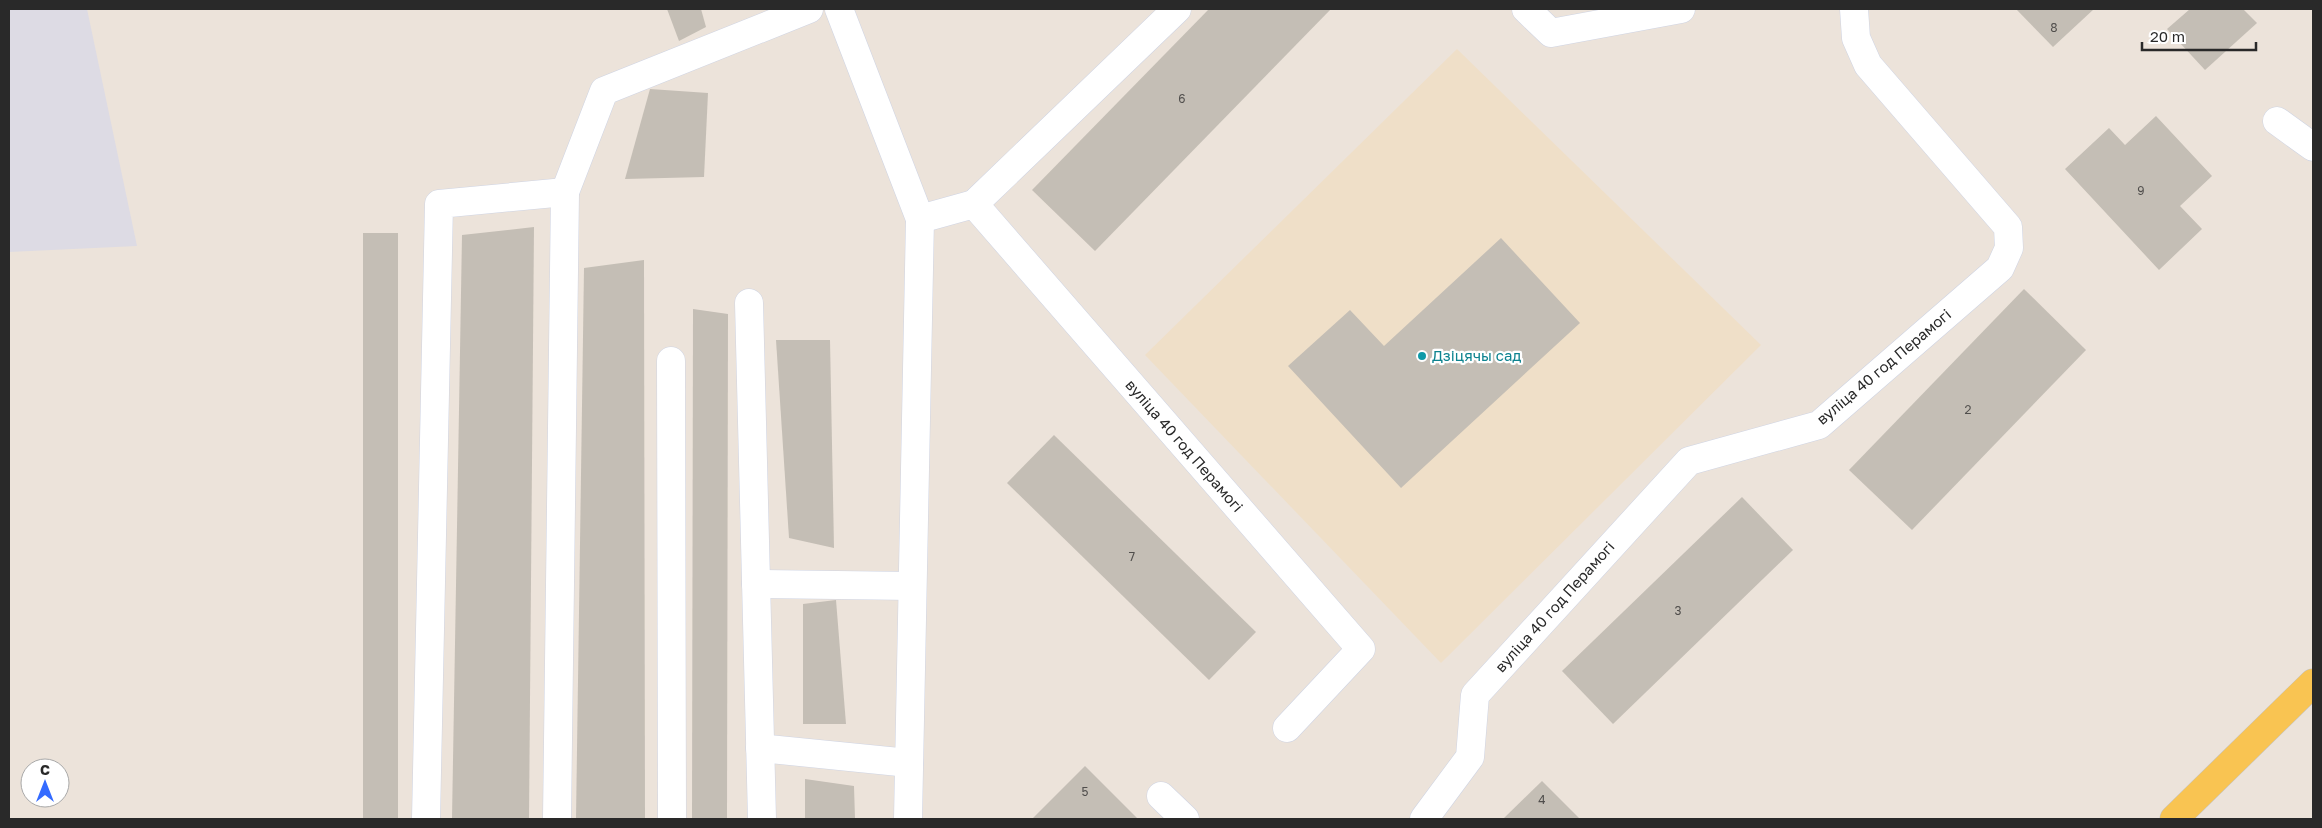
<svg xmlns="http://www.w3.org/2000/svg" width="2322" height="828" viewBox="0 0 2322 828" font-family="'Golos Text',sans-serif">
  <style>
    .industrial { fill: #dddbe4 }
    .education { fill: #efdfc8 }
    .building { fill: #c4beb5 }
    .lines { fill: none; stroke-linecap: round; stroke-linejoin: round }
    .minor-casing { stroke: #cfd4e3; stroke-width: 29 }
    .major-casing { stroke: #c3c3c3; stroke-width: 29 }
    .minor { stroke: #fff; stroke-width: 28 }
    .major { stroke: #f9c452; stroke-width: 28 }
    .culture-dot { fill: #0f9aa8; stroke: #fff; stroke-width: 2 }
    .labels { text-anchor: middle; stroke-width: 4.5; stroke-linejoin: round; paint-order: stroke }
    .number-label { font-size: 12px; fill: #504e4c }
    .culture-label { font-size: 15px; fill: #0d838f; stroke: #fff; text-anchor: start }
    .street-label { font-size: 15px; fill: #292929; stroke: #fff }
  </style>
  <rect width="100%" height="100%" fill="#ece3da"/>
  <path class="industrial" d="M9,9H87L137,246L9,252Z"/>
  <path class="education" d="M1457,49L1761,345L1441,663L1145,355Z"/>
  <g class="building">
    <path d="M667,9H701L706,27L679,41Z"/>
    <path d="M1209,9H1331L1095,251L1032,190Z"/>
    <path d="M2016,9H2094L2053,47Z"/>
    <path d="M2190,9H2243L2257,23L2205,70L2167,29Z"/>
    <path d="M650,89L708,93L704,177L625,179Z"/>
    <path d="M2156,116L2212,176L2180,206L2202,229L2159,270L2065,169L2109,128L2125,145Z"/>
    <path d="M534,227L529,819H452L462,235Z"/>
    <rect x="363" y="233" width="35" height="586"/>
    <path d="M1501,238L1580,323L1401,488L1288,366L1350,310L1384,346Z"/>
    <path d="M644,260L645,819H576L584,268Z"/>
    <path d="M2024,289L2086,350L1912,530L1849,470Z"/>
    <path d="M693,309L728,314L727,819H692Z"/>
    <path d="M776,340H830L834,548L789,538Z"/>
    <path d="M1054,435L1256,632L1209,680L1007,483Z"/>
    <path d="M1742,497L1793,550L1613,724L1562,671Z"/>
    <path d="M836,600L846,724H803V604Z"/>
    <path d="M1085,766L1138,819H1035L1033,818Z"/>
    <path d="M805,779L854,786L855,819H805Z"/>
    <path d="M1542,781L1580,819H1503Z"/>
  </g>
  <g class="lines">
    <defs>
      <g id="minor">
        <path d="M839,9L920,219L908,819"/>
        <path d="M1526,9L1551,33L1681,9"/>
        <path d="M2277,121L2313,147"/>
        <path d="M974,204L1177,9"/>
        <path d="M920,219L974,204L1361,649L1287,728"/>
        <path d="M749,303L762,819"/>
        <path d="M671,361L672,819"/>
        <path d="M756,584L912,586"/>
        <path d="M760,748L909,763"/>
        <path d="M1161,796L1185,819"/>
        <path d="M426,819L439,204L565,192"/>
        <path d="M557,819L565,192L604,91L809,9"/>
        <path d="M1424,819L1470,757L1475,695L1689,461L1819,425L2000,268L2009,248L2008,227L1868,65L1856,38L1854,9"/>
      </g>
      <path id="major" d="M2174,819L2313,683"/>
    </defs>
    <use href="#minor" class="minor-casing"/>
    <use href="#major" class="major-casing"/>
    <use href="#minor" class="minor"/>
    <use href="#major" class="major"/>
  </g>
  <circle class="culture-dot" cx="1422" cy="356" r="5"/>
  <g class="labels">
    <g class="number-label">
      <text x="2054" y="32">8</text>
      <text x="1182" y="103">6</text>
      <text x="2141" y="195">9</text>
      <text x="1968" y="414">2</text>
      <text x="1132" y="561">7</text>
      <text x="1678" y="615">3</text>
      <text x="1085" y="796">5</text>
      <text x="1542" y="804">4</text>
    </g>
    <g class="culture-label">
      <text x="1432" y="361">Дзіцячы сад</text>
    </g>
    <g class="street-label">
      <text transform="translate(1884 367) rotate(-40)" y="5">вуліца 40 год Перамогі</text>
      <text transform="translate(1184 446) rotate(49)" y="5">вуліца 40 год Перамогі</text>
      <text transform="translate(1555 607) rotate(-48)" y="5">вуліца 40 год Перамогі</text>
    </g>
  </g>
  <rect width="2322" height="828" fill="none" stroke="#292929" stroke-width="20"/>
  <g transform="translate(45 783)"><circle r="24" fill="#ffffff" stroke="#a9a9a9"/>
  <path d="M0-4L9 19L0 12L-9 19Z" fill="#346bff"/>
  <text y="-8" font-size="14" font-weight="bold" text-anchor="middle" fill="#292929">С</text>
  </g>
  <path d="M2142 42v8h114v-8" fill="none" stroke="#292929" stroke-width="2.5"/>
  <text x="2150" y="42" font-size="15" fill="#292929" stroke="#ffffff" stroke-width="4" paint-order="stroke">20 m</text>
</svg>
